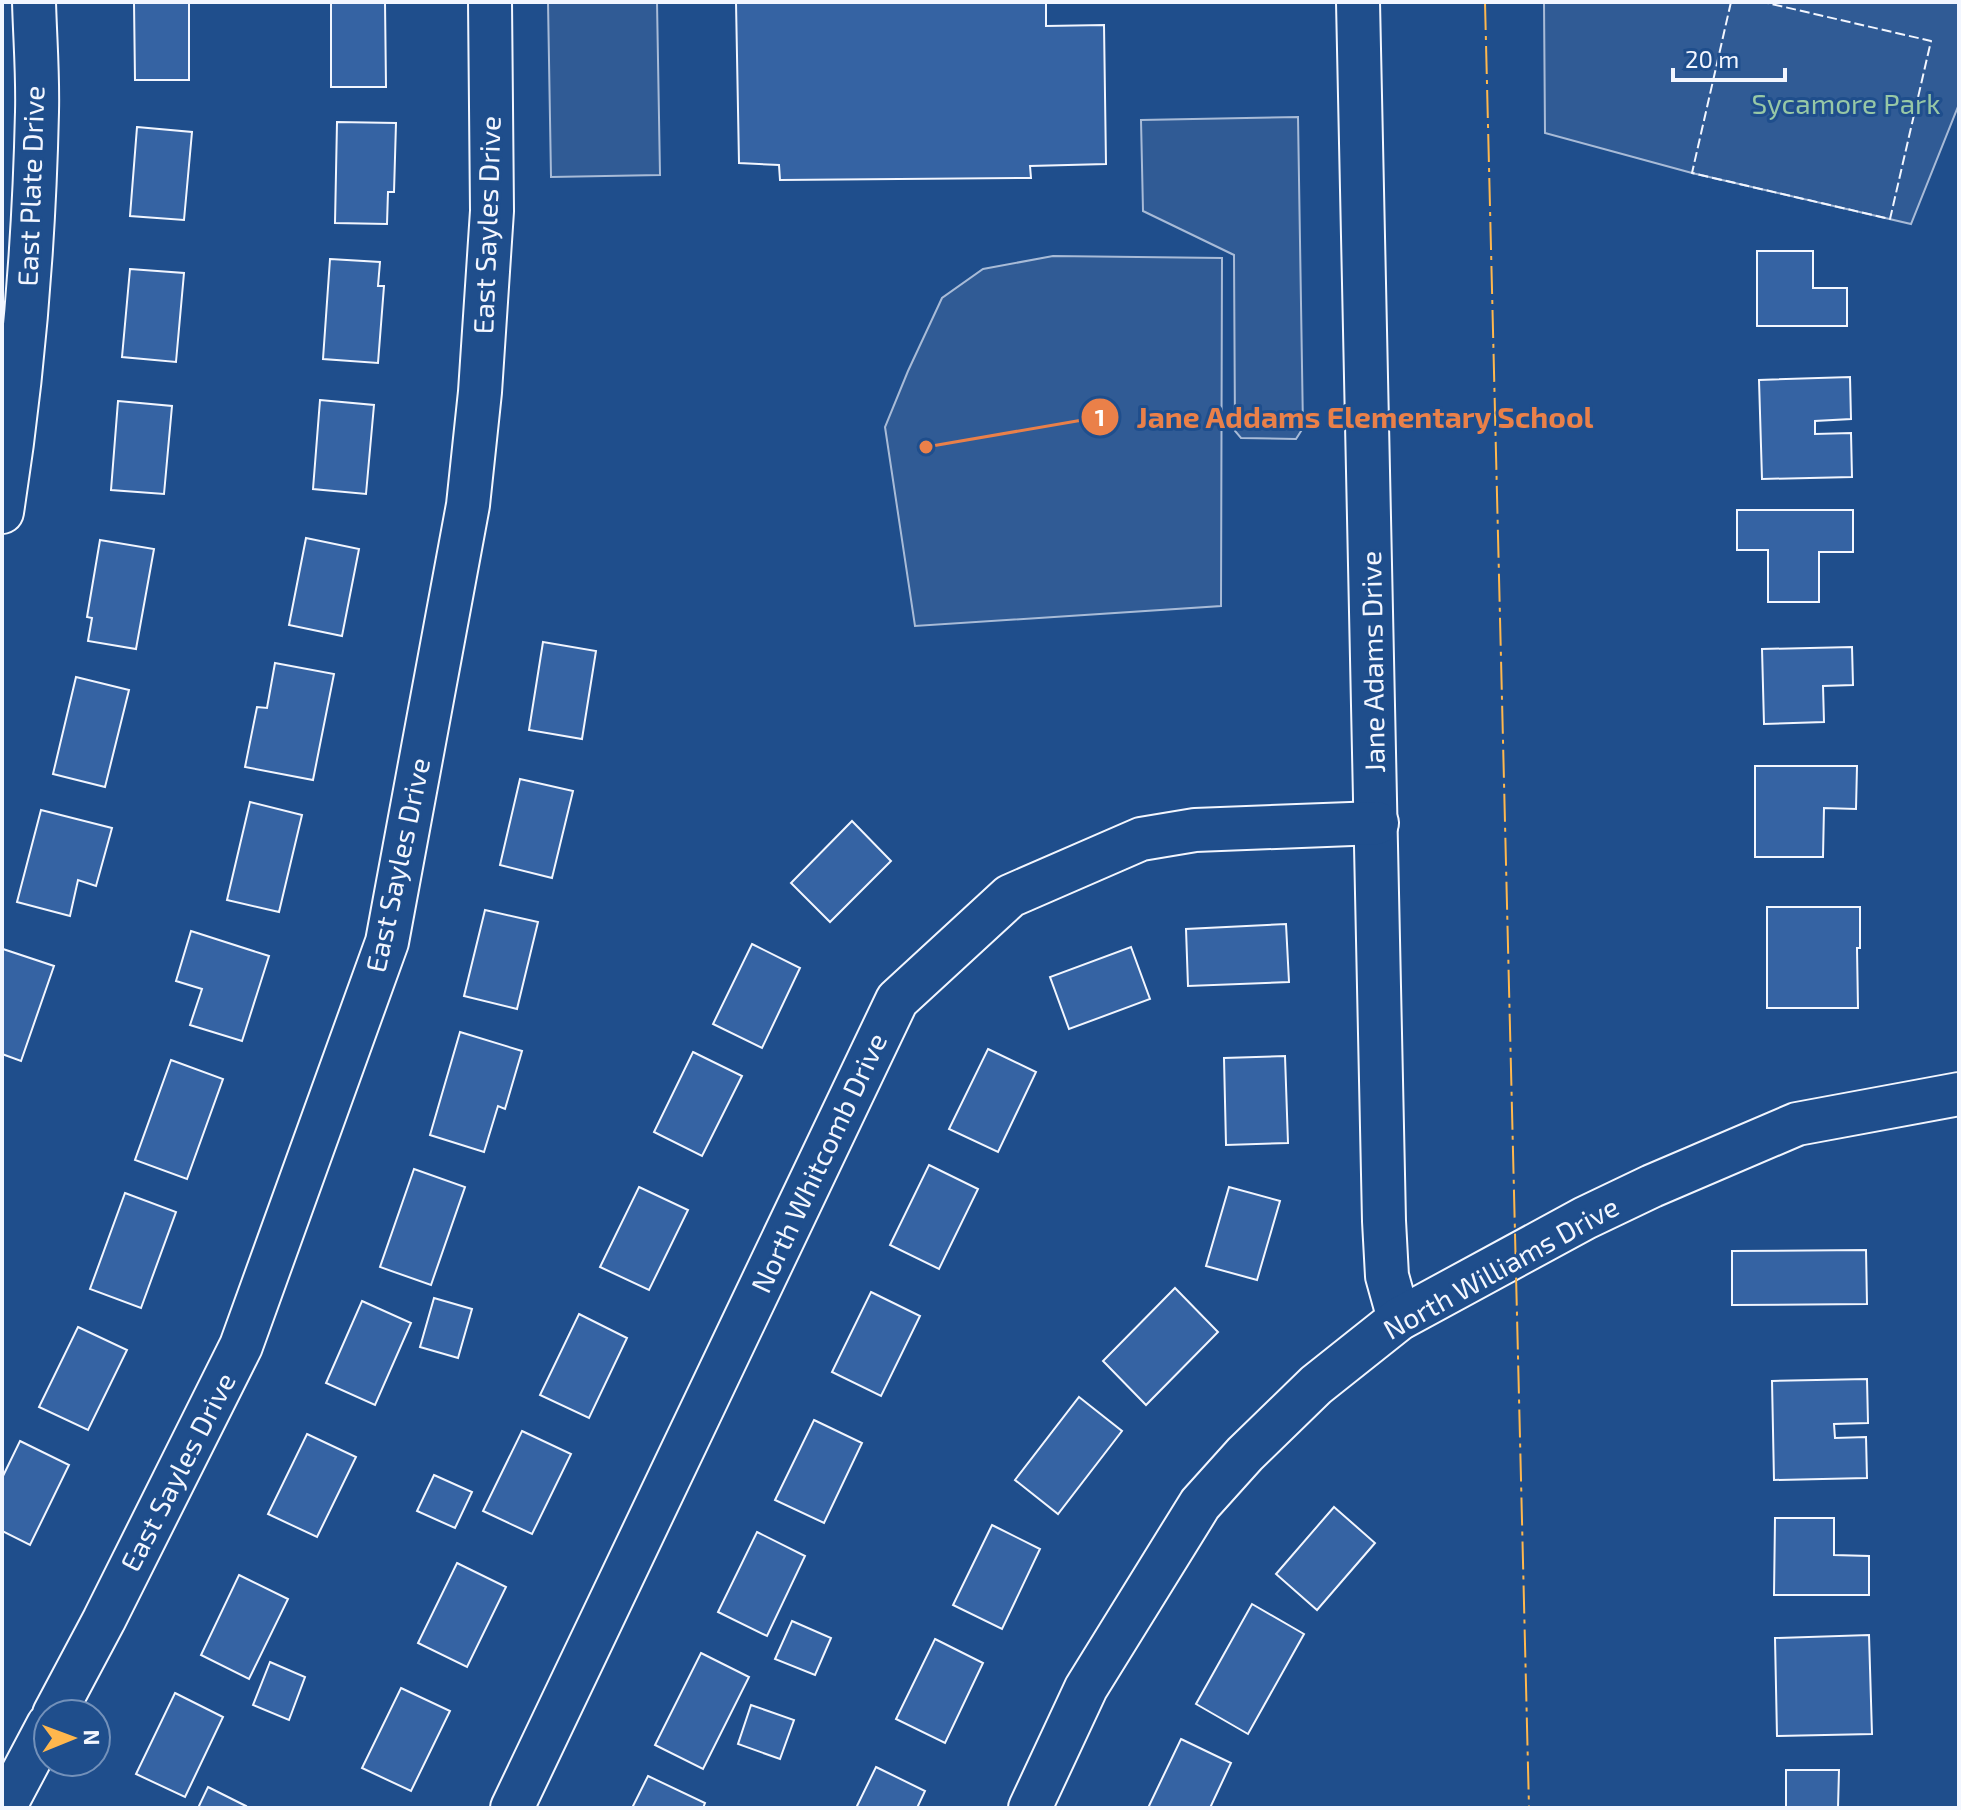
<svg xmlns="http://www.w3.org/2000/svg" width="1961" height="1810" viewBox="0 0 1961 1810" font-family="'Exo 2',sans-serif">
  <style>
    .built { fill: #305b95; stroke: #a8bbd7; stroke-width: 2 }
    .building { fill: #3563a3; stroke: #f2f6ff; stroke-width: 2 }
    .lines { fill: none; stroke-linecap: round; stroke-linejoin: round }
    .minor-casing { stroke: #f2f6ff; stroke-width: 46 }
    .minor { stroke: #1f4e8c; stroke-width: 42 }
    .fence { stroke: #f2f6ff; stroke-width: 2; stroke-dasharray: 10 4; stroke-linecap: butt }
    .power { stroke: #ffb74d; stroke-width: 2; stroke-dasharray: 28 6 4 6; stroke-linecap: butt }
    .labels { text-anchor: middle; stroke-width: 6; stroke-linejoin: round; paint-order: stroke }
    .park-label { font-size: 28px; fill: #97c8a6; stroke: #1f4e8c }
    .street-label { font-size: 28px; fill: #f2f6ff; stroke: #1f4e8c }
    .leader { fill: none; stroke: #ea8049; stroke-width: 3 }
    .callout-dot { fill: #ea8049; stroke: #1f4e8c; stroke-width: 3 }
    .mark-label { font-size: 24px; text-anchor: middle; font-weight: bold; fill: #fff }
    .callout-label { font-size: 30px; text-anchor: middle; font-weight: bold; fill: #ea8049; stroke: #1f4e8c; stroke-width: 6; stroke-linejoin: round; paint-order: stroke }
  </style>
  <rect width="100%" height="100%" fill="#1f4e8c"/>
  <g class="built">
    <path d="M548,2H657L660,175L551,177Z"/>
    <path d="M1544,2H1959V104L1911,224L1692,173L1545,133Z"/>
    <path d="M1298,117L1303,428L1296,439L1241,438L1235,431L1234,255L1143,211L1141,120Z"/>
    <path d="M1053,256L1222,258L1221,606L915,626L885,427L908,371L942,298L983,269Z"/>
  </g>
  <g class="building">
    <path d="M134,2H189V80H135Z"/>
    <path d="M331,2H385L386,87H331Z"/>
    <path d="M736,2H1046V26L1104,25L1106,164L1030,166L1031,178L780,180L779,165L739,163Z"/>
    <path d="M337,122L396,123L394,192H388L387,224L335,223Z"/>
    <path d="M137,127L192,132L184,220L130,216Z"/>
    <path d="M1757,251H1813V288H1847V326H1757Z"/>
    <path d="M330,259L380,262L378,286H384L378,363L323,359Z"/>
    <path d="M130,269L184,273L176,362L122,357Z"/>
    <path d="M1850,377L1851,419L1815,421V434L1851,433L1852,477L1762,479L1759,380Z"/>
    <path d="M320,400L374,405L366,494L313,489Z"/>
    <path d="M118,401L172,406L164,494L111,490Z"/>
    <path d="M1737,510H1853V552H1819V602H1768V550H1737Z"/>
    <path d="M306,538L359,549L342,636L289,625Z"/>
    <path d="M100,540L154,549L136,649L88,641L92,618L87,617Z"/>
    <path d="M543,642L596,651L582,739L529,730Z"/>
    <path d="M1852,647L1853,685L1823,686L1824,722L1764,724L1762,649Z"/>
    <path d="M275,663L334,674L313,780L245,767L257,707L267,708Z"/>
    <path d="M76,677L129,690L105,787L53,774Z"/>
    <path d="M1755,766H1857L1856,809L1824,808L1823,857H1755Z"/>
    <path d="M520,779L573,791L552,878L500,865Z"/>
    <path d="M250,802L302,815L279,912L227,900Z"/>
    <path d="M41,810L112,828L96,886L78,880L70,916L17,902Z"/>
    <path d="M852,821L891,861L830,922L791,883Z"/>
    <path d="M1767,907H1860V948H1857L1858,1008H1767Z"/>
    <path d="M485,910L538,922L517,1009L464,996Z"/>
    <path d="M1286,924L1289,982L1188,986L1186,929Z"/>
    <path d="M191,931L269,956L242,1041L190,1025L202,989L176,981Z"/>
    <path d="M752,944L800,968L762,1048L713,1024Z"/>
    <path d="M1131,947L1150,999L1069,1029L1050,977Z"/>
    <path d="M3,949L54,966L21,1061L2,1054Z"/>
    <path d="M460,1032L522,1051L505,1109L498,1106L484,1152L430,1135Z"/>
    <path d="M988,1049L1036,1072L998,1152L949,1129Z"/>
    <path d="M693,1052L742,1076L702,1156L654,1132Z"/>
    <path d="M1285,1056L1288,1143L1226,1145L1224,1058Z"/>
    <path d="M171,1060L223,1079L187,1179L135,1160Z"/>
    <path d="M929,1165L978,1189L939,1269L890,1245Z"/>
    <path d="M414,1169L465,1187L431,1285L380,1267Z"/>
    <path d="M639,1187L688,1210L649,1290L600,1267Z"/>
    <path d="M1229,1187L1280,1201L1257,1280L1206,1266Z"/>
    <path d="M125,1193L176,1212L141,1308L90,1289Z"/>
    <path d="M1866,1250L1867,1304L1732,1305V1251Z"/>
    <path d="M1175,1288L1218,1332L1146,1405L1103,1361Z"/>
    <path d="M871,1292L920,1316L881,1396L832,1372Z"/>
    <path d="M434,1298L472,1309L458,1358L420,1347Z"/>
    <path d="M362,1301L411,1323L375,1405L326,1383Z"/>
    <path d="M579,1314L627,1338L589,1418L540,1395Z"/>
    <path d="M78,1327L127,1350L88,1430L39,1407Z"/>
    <path d="M1867,1379L1868,1423L1834,1424L1835,1438L1866,1437L1867,1478L1774,1480L1772,1381Z"/>
    <path d="M1079,1397L1122,1431L1058,1514L1015,1480Z"/>
    <path d="M814,1420L862,1443L824,1523L775,1500Z"/>
    <path d="M522,1431L571,1454L532,1534L483,1511Z"/>
    <path d="M307,1434L356,1457L317,1537L268,1514Z"/>
    <path d="M20,1441L69,1465L30,1545L2,1531V1478Z"/>
    <path d="M434,1475L472,1492L455,1528L417,1511Z"/>
    <path d="M1334,1507L1375,1543L1317,1610L1276,1574Z"/>
    <path d="M1775,1518H1834V1555L1869,1556V1595H1774Z"/>
    <path d="M992,1525L1040,1549L1002,1629L953,1605Z"/>
    <path d="M757,1532L805,1556L767,1636L718,1612Z"/>
    <path d="M457,1563L506,1587L467,1667L418,1643Z"/>
    <path d="M239,1575L288,1599L249,1679L201,1655Z"/>
    <path d="M1252,1604L1304,1634L1248,1734L1196,1704Z"/>
    <path d="M792,1621L831,1638L815,1675L775,1659Z"/>
    <path d="M1869,1635L1872,1734L1777,1736L1775,1638Z"/>
    <path d="M935,1639L983,1663L945,1743L896,1719Z"/>
    <path d="M701,1653L749,1677L703,1769L655,1745Z"/>
    <path d="M270,1662L305,1677L289,1720L253,1705Z"/>
    <path d="M401,1688L450,1711L411,1791L362,1768Z"/>
    <path d="M175,1693L223,1717L185,1797L136,1774Z"/>
    <path d="M751,1705L794,1720L780,1759L738,1744Z"/>
    <path d="M1181,1739L1231,1763L1210,1808H1148Z"/>
    <path d="M876,1767L925,1791L917,1808H856Z"/>
    <path d="M1786,1770H1839L1838,1808H1786Z"/>
    <path d="M648,1776L705,1803L703,1808H632Z"/>
    <path d="M208,1787L246,1806L245,1808H198Z"/>
  </g>
  <g class="lines">
    <defs>
      <g id="minor">
        <path d="M1358,2L1384,1221L1387,1276L1399,1319"/>
        <path d="M2,512C23,379 34,245 37,112C38,75 35,38 34,2"/>
        <path d="M54,1714L104,1620L241,1346L387,942L468,505L480,392L492,211L490,2"/>
        <path d="M4,1808L48,1725"/>
        <path d="M512,1808L897,1000L1010,896L1141,839L1195,830L1377,823"/>
        <path d="M1030,1808L1086,1688L1200,1504L1245,1454L1316,1385L1399,1319L1585,1218L1652,1186L1797,1124L1959,1094"/>
      </g>
    </defs>
    <use href="#minor" class="minor-casing"/>
    <use href="#minor" class="minor"/>
    <path class="fence" d="M1731,2L1692,173L1890,219L1931,41L1763,2"/>
    <path class="power" d="M1485,2L1529,1808"/>
  </g>
  <g class="labels">
    <g class="park-label">
      <text x="1846" y="114">Sycamore Park</text>
    </g>
    <g class="street-label">
      <text transform="translate(31 186) rotate(-88)" y="10">East Plate Drive</text>
      <text transform="translate(487 225) rotate(-88)" y="10">East Sayles Drive</text>
      <text transform="translate(1373 662) rotate(-91)" y="10">Jane Adams Drive</text>
      <text transform="translate(398 865) rotate(-78)" y="10">East Sayles Drive</text>
      <text transform="translate(819 1163) rotate(-65)" y="10">North Whitcomb Drive</text>
      <text transform="translate(1501 1268) rotate(-29)" y="10">North Williams Drive</text>
      <text transform="translate(178 1472) rotate(-63)" y="10">East Sayles Drive</text>
    </g>
  </g>
  <path class="leader" d="M926 447L1100 417"/>
  <g class="callout-dot">
    <circle cx="926" cy="447" r="8"/>
    <circle cx="1100" cy="417" r="20"/>
  </g>
  <g class="mark-label">
    <text x="1100" y="426">1</text>
  </g>
  <g class="callout-label">
    <text x="1365" y="428">Jane Addams Elementary School</text>
  </g>
  <rect width="1961" height="1810" fill="none" stroke="#f2f6ff" stroke-width="8"/>
  <g transform="translate(72 1738) rotate(89)"><circle r="38" fill="#1f4e8c" stroke="#7391ba" stroke-width="2"/>
  <path d="M0-6L14 30L0 20L-14 30Z" fill="#ffb74d"/>
  <text y="-12" font-size="22" font-weight="bold" text-anchor="middle" fill="#f2f6ff">N</text>
  </g>
  <path d="M1673 68v12h112v-12" fill="none" stroke="#f2f6ff" stroke-width="4"/>
  <text x="1685" y="68" font-size="24" fill="#f2f6ff" stroke="#1f4e8c" stroke-width="6" paint-order="stroke">20 m</text>
</svg>
